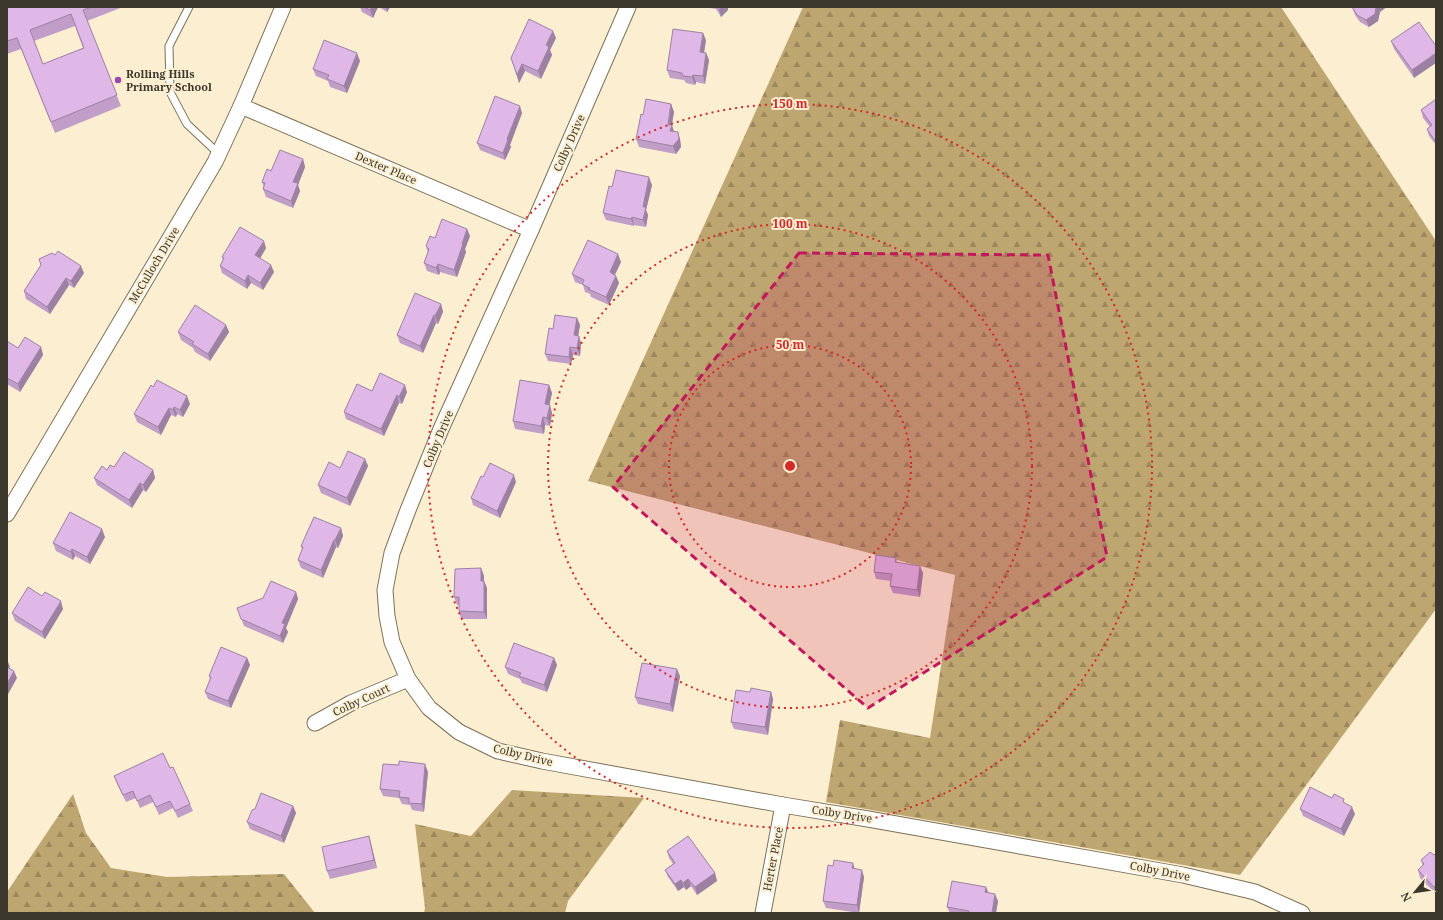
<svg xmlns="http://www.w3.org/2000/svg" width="1443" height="920" viewBox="0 0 1443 920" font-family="'Noto Serif',serif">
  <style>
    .forest { fill: url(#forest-firs) }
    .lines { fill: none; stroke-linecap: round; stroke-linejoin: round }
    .lane-casing { stroke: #7c7056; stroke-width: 9 }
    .street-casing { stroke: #7c7056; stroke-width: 17 }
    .lane { stroke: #fff; stroke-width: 7 }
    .street { stroke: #fff; stroke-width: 15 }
    .wall { fill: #c09ec7; fill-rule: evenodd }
    .shaded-wall { fill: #9c81a2 }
    .building { fill: #dfb8e7; stroke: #9c81a2; fill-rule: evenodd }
    .marked { fill: #c2185b; fill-opacity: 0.2; stroke: #c2185b; stroke-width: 3; stroke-dasharray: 8 5; stroke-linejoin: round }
    .ring { fill: none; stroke: #d62828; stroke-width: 2; stroke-dasharray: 2 4 }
    .poi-dot { fill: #9e45b1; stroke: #fcefd1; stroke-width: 1.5 }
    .labels { text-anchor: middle; stroke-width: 4; stroke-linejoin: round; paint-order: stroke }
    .poi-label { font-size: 11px; font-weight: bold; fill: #3d382d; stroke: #fcefd1; text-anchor: start }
    .street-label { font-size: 11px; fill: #3d382d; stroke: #fcefd1 }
    .centre { fill: #d62828; stroke: #fcefd1; stroke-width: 2 }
    .ring-label { font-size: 12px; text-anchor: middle; font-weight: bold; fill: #d62828; stroke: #fcefd1; stroke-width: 4; stroke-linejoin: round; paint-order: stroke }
  </style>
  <defs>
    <pattern id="forest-firs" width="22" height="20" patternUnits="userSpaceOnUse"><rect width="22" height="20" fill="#bea670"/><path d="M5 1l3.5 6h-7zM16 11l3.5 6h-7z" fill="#9c885c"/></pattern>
  </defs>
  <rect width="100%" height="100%" fill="#fcefd1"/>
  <g class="forest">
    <path d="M803,7H1281L1436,241V609L1240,875L826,802L840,720L930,738L955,575L588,481Z"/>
    <path d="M512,790L644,798L568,901L565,913H424L425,908L415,824L471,836Z"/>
    <path d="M73,794L86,833L111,868L167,877L284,874L315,913H7V892Z"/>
  </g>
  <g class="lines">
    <defs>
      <path id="lane" d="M189,7L169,46L170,92L187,124L219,154"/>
      <g id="street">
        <path d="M628,7L531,230L441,429L408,510L392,553L385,590L387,616L392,642L408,679L429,708L459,732L498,751L542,761L783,805L868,819L1183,875L1255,892L1302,913"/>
        <path d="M241,106L531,230"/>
        <path d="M7,514L215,162L241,106L283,7"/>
        <path d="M315,723L351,703L408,679"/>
        <path d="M763,913L783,805"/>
      </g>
    </defs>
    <use href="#lane" class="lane-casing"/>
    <use href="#street" class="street-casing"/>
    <use href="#lane" class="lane"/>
    <use href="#street" class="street"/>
  </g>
  <g class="wall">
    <path d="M7,7H123L87,21L121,106L55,133L21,49L7,54ZM75,26L83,48L43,64L34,41Z"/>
    <path d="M360,7H378L373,18L362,12Z"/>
    <path d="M379,7H390L387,12Z"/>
    <path d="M703,7H728V10L721,17L716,9Z"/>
    <path d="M1352,7L1380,12L1378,21L1369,27L1360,22L1355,15Z"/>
    <path d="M1419,22L1414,78L1394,49L1391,41Z"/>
    <path d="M556,38L550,50L552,55L541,79L525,71L519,83L511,58Z"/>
    <path d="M706,40L704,52L706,53L709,60L705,84L696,82L695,85L686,83L684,80L670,78L667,70Z"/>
    <path d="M360,61L347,93L330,87L328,81L316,76L313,69Z"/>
    <path d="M1436,99V145L1429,136L1427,129L1430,127L1423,118L1421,110Z"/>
    <path d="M671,104L674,112L672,125L674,131L680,139L681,147L676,154L639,147L636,139L643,115Z"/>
    <path d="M522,113L510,145L511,147L505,160L480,150L477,143Z"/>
    <path d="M303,159L305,167L298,185L300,191L293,208L266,197L263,189L264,187L262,182L271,171Z"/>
    <path d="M652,185L646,210L648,215L646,227L634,225V226L606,220L603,213L612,187Z"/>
    <path d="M467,229L470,236L465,249L466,252L457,277L440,272L439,275L427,271L424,263L428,253L426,246L435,238Z"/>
    <path d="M266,248L260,258L274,272L263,290L251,283L247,289L222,273L220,266L223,260L222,257Z"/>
    <path d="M621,262L615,275L616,276L619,283L609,305L591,297L590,294L585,292L583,285L575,282L572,274Z"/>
    <path d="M41,265L84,273L74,288L69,285L50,314L26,299L24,291Z"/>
    <path d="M441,304L443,312L438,324L436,323L423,353L400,343L397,335Z"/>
    <path d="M577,318L580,325L578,336L581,343L580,356L573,355L571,364L548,361L545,354L553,329Z"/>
    <path d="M226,325L229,332L210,361L195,352L193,348L181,340L178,332Z"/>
    <path d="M7,341L18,348L41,347L43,355L20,392L7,384Z"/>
    <path d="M549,385L552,393L549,405L552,413L550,426L545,425L544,434L515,429L513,421Z"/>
    <path d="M372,391L407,392L402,404L399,403L384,436L346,419L344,412Z"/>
    <path d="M190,404L183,417L177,414L176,417L171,415L161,435L137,422L134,414Z"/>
    <path d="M365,459L368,466L350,506L321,493L318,485L340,468Z"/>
    <path d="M114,467L153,470L155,478L146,492L143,490L132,508L97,485L94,478L107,470Z"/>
    <path d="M516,482L500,518L473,505L471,498Z"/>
    <path d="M341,528L343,536L338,548L336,547L323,578L301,568L298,560L302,550L301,546Z"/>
    <path d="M105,537L90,564L75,556L73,560L56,551L53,543Z"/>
    <path d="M896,558L897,562L923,573L920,597L893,593L890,586L891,581L876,579L874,572Z"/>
    <path d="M481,568L484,576V581L487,588V619H461L459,611V605H457L454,597Z"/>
    <path d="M296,592L298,599L286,628L288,632L283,643L244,626L237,608Z"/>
    <path d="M42,596L63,609L45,639L15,621L12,613Z"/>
    <path d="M247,658L250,665L231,708L208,699L205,692L210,679L209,676Z"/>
    <path d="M554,658L557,665L547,692L522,683L520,679L508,674L505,667Z"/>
    <path d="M680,676L673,712L638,704L635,697Z"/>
    <path d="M750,692H771L773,699L768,735L734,729L731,722Z"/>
    <path d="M170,768L190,804L193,811L178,818L173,808L159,815L153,802L140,808L136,798L126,802L117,784L114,776Z"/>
    <path d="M428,772L424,812L412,810L410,805L402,804L399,798L383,796L380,789Z"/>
    <path d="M1332,798L1345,803L1355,814L1344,836L1303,816L1300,809Z"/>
    <path d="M293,806L296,813L284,843L250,829L247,822Z"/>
    <path d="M369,836L377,868L330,879L327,871Z"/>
    <path d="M667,851L715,873L717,881L697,895L691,886L686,890L684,887L678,891L668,877L665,870L673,864L669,858Z"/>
    <path d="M1436,853V894L1420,878L1418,870L1423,866L1421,860L1434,855Z"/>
    <path d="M855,869L864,877L859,913L826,908L823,901Z"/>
    <path d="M986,887L988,893L998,901L996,913H950L947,907Z"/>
  </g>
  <g class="shaded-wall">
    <path d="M372,7H378L373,18L370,10Z"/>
    <path d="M386,7H390L387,12Z"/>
    <path d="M721,7H728V10L721,17L719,9Z"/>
    <path d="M1376,7H1387L1380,12L1378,21L1369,27L1366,20Z"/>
    <path d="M553,31L556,38L550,50L552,55L541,79L538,71L546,45Z"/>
    <path d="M703,33L706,40L703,59L700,52Z"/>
    <path d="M357,53L360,61L347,93L344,86Z"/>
    <path d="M706,53L709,60L705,84L703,76Z"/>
    <path d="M1436,53V63L1414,78L1412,70Z"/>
    <path d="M522,64L525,71L519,83L517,75Z"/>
    <path d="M693,75L696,82L695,85L692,77Z"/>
    <path d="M671,104L674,112L671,128L672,125L674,133L673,138L668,125Z"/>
    <path d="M520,106L522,113L510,145L511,147L505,160L503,153L507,139Z"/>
    <path d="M678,132L680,139L681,147L676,154L673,146Z"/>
    <path d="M303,159L305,167L298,185L300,191L293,208L291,201L293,182Z"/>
    <path d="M649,177L652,185L646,210L648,215L646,227L643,220V207Z"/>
    <path d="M632,217L634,225V226L631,219Z"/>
    <path d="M467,229L470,236L465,249L466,252L457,277L454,270Z"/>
    <path d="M264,241L266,248L258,262L255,255Z"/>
    <path d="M618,254L621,262L612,280L610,272Z"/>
    <path d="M438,264L440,272L439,275L436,268Z"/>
    <path d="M271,265L274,272L263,290L260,283Z"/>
    <path d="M81,266L84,273L74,288L71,281Z"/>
    <path d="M248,275L251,283L247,289L245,281Z"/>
    <path d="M616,276L619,283L609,305L606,297Z"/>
    <path d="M66,278L69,285L50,314L47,307Z"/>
    <path d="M441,304L443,312L438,324L435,316Z"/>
    <path d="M434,315L436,323L423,353L420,346Z"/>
    <path d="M577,318L580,325L577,343L574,335Z"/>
    <path d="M226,325L229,332L210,361L208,354Z"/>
    <path d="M579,336L581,343L580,356L577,348Z"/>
    <path d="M41,347L43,355L20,392L18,384Z"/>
    <path d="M570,347L573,355L571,364L569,357Z"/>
    <path d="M405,385L407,392L402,404L399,397Z"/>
    <path d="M549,385L552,393L548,412L545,404Z"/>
    <path d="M397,395L399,403L384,436L381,429Z"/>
    <path d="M187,396L190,404L183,417L180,410Z"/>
    <path d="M550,405L552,413L550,426L547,418Z"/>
    <path d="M174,407L177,414L176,417L173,410Z"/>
    <path d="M169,408L171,415L161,435L158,427Z"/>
    <path d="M543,417L545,425L544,434L541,426Z"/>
    <path d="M365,459L368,466L350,506L347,498Z"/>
    <path d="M153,470L155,478L146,492L143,485Z"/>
    <path d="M514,475L516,482L500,518L497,511Z"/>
    <path d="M140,483L143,490L132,508L129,500Z"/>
    <path d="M341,528L343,536L338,548L335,540Z"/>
    <path d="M102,529L105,537L90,564L87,557Z"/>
    <path d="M334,540L336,547L323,578L321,570Z"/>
    <path d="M72,549L75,556L73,560L71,552Z"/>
    <path d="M920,566L923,573L920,597L917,590Z"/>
    <path d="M481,568L484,576V588L481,581Z"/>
    <path d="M484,581L487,588V619L484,612Z"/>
    <path d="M296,592L298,599L286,628L288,632L283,643L280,636L282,623Z"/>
    <path d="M61,601L63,609L45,639L42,632Z"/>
    <path d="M247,658L250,665L231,708L228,701Z"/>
    <path d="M554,658L557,665L547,692L544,685Z"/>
    <path d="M7,659L10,667L7,671Z"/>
    <path d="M677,669L680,676L673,712L670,704Z"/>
    <path d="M14,671L17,678L7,696V684Z"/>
    <path d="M771,692L773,699L768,735L765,727Z"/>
    <path d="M425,764L428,772L424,812L422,804Z"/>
    <path d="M293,806L296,813L284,843L281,836Z"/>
    <path d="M1352,807L1355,814L1344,836L1341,829Z"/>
    <path d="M369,836L377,868L374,860Z"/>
    <path d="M853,863L855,870L852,868Z"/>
    <path d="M862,870L864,877L859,913L857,905Z"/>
    <path d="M715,873L717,881L697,895L695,887Z"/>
    <path d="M688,879L691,886L686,890L683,883Z"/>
    <path d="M681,880L684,887L678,891L675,884Z"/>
    <path d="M1436,885V893L1434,887Z"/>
    <path d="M986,887L989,894L985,892Z"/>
    <path d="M995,894L998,901L996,913H992Z"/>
  </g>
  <g class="building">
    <path d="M7,7H91L83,10L117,95L51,122L17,38L7,41ZM71,14L84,48L43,64L30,30Z"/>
    <path d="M364,7H372L370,10Z"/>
    <path d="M1352,7H1376L1375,14L1366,20L1357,15Z"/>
    <path d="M529,19L553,31L546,45L549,47L538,71L522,64L517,75L511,58Z"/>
    <path d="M1419,22L1436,46V53L1412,70L1391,41Z"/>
    <path d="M673,29L703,33L700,52L706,53L703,76L693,75L692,77L683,76L682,73L667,70Z"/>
    <path d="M324,40L357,53L344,86L327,79L329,75L313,69Z"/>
    <path d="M495,96L520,106L507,139L508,140L503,153L477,143Z"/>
    <path d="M646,99L671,104L668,125H672L670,131L678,132L679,139L673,146L636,139L641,114L643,115Z"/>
    <path d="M1436,99V142L1427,129L1432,125L1421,110Z"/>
    <path d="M280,150L303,159L293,182L298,183L291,201L263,189L265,183L262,182L267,169L271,171Z"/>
    <path d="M616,170L649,177L643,207H646L643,220L632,217L631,219L603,213L609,186L612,187Z"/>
    <path d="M442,219L467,229L462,244H463L454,270L438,264L436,268L424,263L429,249L426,246L430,236L435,238Z"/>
    <path d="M240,227L264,241L255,255L271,265L260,283L248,275L245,281L220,266L224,258L222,257Z"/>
    <path d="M588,240L618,254L610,272L616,276L606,297L588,289L590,288L582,284L584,280L572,274Z"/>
    <path d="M58,251L81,266L71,281L66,278L47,307L24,291L41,265L39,259L52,253L55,255Z"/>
    <path d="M415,293L441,304L435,316L434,315L420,346L397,335Z"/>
    <path d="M195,305L226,325L208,354L192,344L194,342L178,332Z"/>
    <path d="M555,315L577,318L574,335L579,336L577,348L570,347L569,357L545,354L549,328L553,329Z"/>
    <path d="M25,337L41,347L18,384L7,378V341L18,348Z"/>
    <path d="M380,373L405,385L399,397L397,395L381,429L344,412L357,384L372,391Z"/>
    <path d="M157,380L187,396L180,410L174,407L173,410L169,408L158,427L134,414L151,385L153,387Z"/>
    <path d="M520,380L549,385L545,404L550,405L547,418L543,417L541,426L513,421Z"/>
    <path d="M348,451L365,459L347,498L318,485L329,462L340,468Z"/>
    <path d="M124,452L153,470L143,485L140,483L129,500L94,478L102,466L107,470L110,465L114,467Z"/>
    <path d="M490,463L514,475L497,511L471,498L481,476L483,477Z"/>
    <path d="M70,512L102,529L87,557L72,549L71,552L53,543Z"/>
    <path d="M314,517L341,528L335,540H334L321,570L298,560L303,547L301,546Z"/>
    <path d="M876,555L896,558L895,562L920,566L917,590L890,586L892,574L874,572Z"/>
    <path d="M481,568V581H484V612L459,611V597H454L455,569Z"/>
    <path d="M271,581L296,592L282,623L285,624L280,636L241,619L237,608L263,598Z"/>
    <path d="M28,587L42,596L45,592L61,601L42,632L12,613Z"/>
    <path d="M514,643L554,658L544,685L519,676L521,673L505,667Z"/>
    <path d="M221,647L247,658L228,701L205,692L211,677L209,676Z"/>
    <path d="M642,663L677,669L670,704L635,697Z"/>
    <path d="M7,667L14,671L7,684Z"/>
    <path d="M751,688L771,692L765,727L731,722L736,690L750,692Z"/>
    <path d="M163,753L170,768L173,767L190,804L175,811L170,801L156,807L150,795L137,801L133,791L123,795L114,776Z"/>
    <path d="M399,761L425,764L422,804L409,803V798L399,797L400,791L380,789L383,764L399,765Z"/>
    <path d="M1310,787L1332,798L1334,794L1344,799L1343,802L1352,807L1341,829L1300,809Z"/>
    <path d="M261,793L293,806L281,836L247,822L252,810L255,809Z"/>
    <path d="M369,836L374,860L327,871L322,847Z"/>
    <path d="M688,836L715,873L695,887L688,879L683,883L681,880L675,884L665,870L675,863L667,851Z"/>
    <path d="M1430,852L1434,855L1436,853V885L1434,887L1418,870L1424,864L1421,860Z"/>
    <path d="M834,860L853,863L852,868L862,870L857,905L823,901L828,865L833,866Z"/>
    <path d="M952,881L986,887L985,892L995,894L992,913H969V911L947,907Z"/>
  </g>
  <path class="marked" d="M799,253L1048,255L1107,557L868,708L613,487Z"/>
  <g class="ring">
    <circle cx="790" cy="466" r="121"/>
    <circle cx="790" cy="466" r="242"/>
    <circle cx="790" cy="466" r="362"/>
  </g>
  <circle class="poi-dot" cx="118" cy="80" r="4"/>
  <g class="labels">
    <g class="poi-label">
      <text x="126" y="78">Rolling Hills<tspan x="126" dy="13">Primary School</tspan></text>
    </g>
    <g class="street-label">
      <text transform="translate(569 143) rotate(-66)" y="4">Colby Drive</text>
      <text transform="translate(386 168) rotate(23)" y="4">Dexter Place</text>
      <text transform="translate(154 265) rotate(-59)" y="4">McCulloch Drive</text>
      <text transform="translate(438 439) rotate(-67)" y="4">Colby Drive</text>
      <text transform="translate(361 700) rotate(-25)" y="4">Colby Court</text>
      <text transform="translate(523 755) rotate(14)" y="4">Colby Drive</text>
      <text transform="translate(842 814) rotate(9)" y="4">Colby Drive</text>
      <text transform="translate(773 859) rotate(-79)" y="4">Herter Place</text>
      <text transform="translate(1160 871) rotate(11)" y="4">Colby Drive</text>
    </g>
  </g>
  <circle cx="790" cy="466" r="6" class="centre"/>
  <g class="ring-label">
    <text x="790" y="108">150 m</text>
    <text x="790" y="228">100 m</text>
    <text x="790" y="349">50 m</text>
  </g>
  <rect width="1443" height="920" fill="none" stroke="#3d382d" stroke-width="16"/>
  <g transform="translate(1415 892) rotate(241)" stroke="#fcefd1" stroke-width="3" paint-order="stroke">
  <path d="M0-3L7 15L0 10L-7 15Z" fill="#3d382d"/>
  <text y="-6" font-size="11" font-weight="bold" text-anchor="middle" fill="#3d382d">N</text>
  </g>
</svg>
